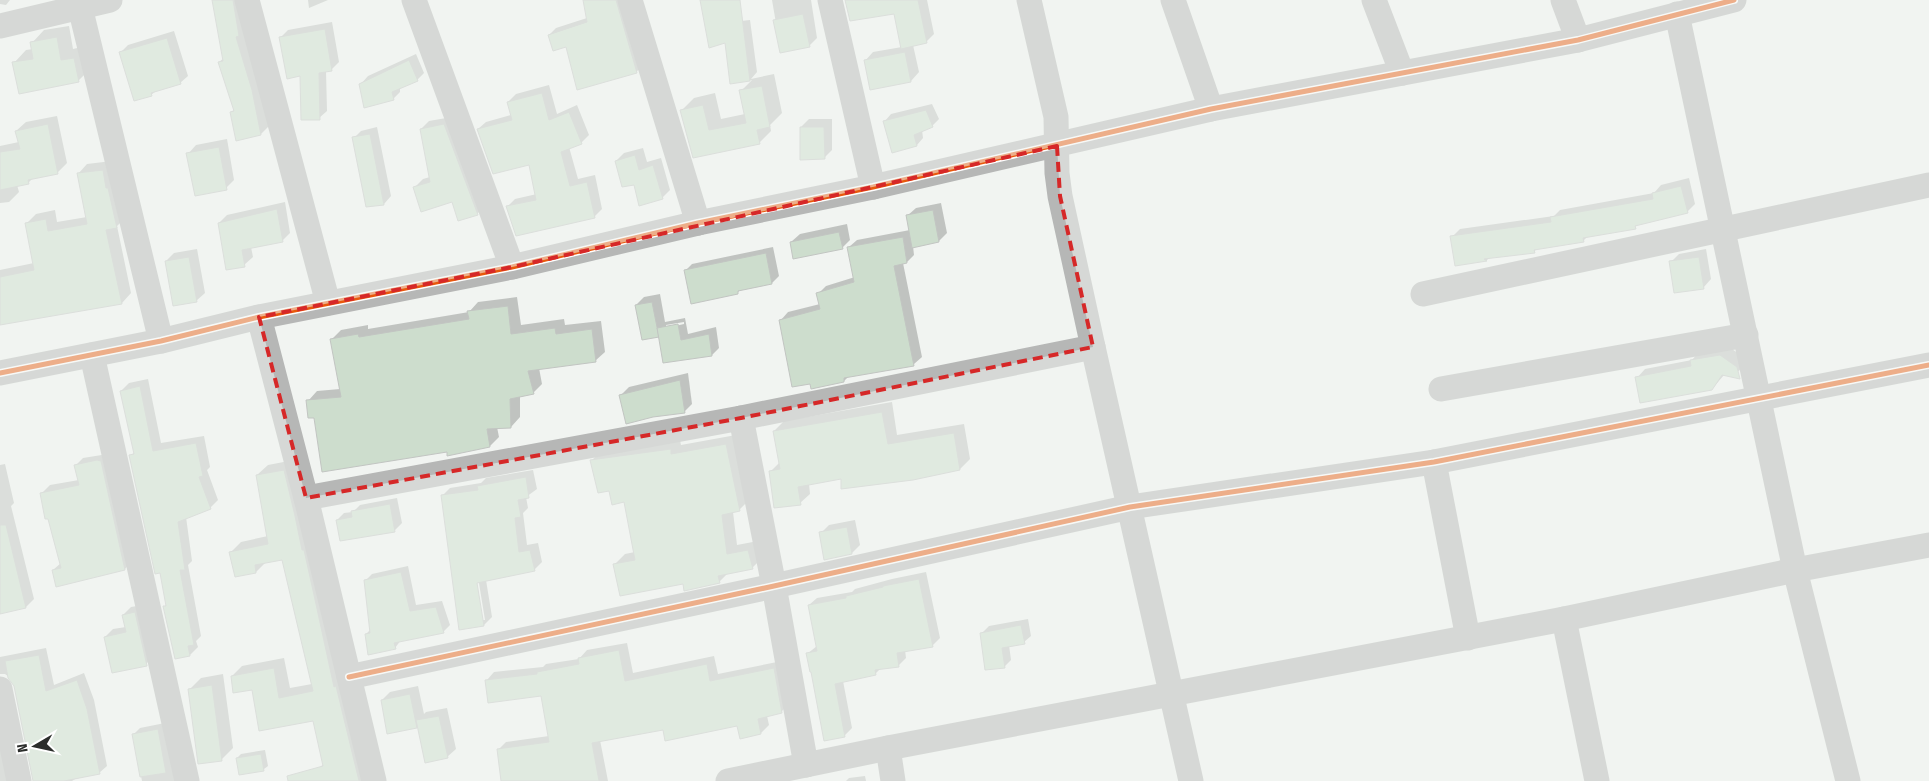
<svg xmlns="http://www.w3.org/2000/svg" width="1929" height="781" viewBox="0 0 1929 781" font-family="'Fira Sans Condensed',sans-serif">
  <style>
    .shadow { fill: #0003; fill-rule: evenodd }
    .building { fill: #cdddcd; stroke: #c2c5c2 }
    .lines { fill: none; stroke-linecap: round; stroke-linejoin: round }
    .street { stroke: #b6b7b6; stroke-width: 25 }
    .cycleway-casing { stroke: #fff; stroke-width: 8 }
    .cycleway { stroke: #e8590c; stroke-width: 5 }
    .marked { fill: none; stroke: #d62828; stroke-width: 4; stroke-dasharray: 10 6; stroke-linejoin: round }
  </style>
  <rect width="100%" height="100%" fill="#f1f4f1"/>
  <g class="shadow">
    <path d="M0,0H10L6,5L0,4Z"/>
    <path d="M213,0H242L269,126L261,134L237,139L231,112L234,110L219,62L224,58Z"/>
    <path d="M308,0H328L309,8Z"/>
    <path d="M584,0H624L644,65L636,72L567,46L549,35L556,28L587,18Z"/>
    <path d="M701,0H737L741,21L750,20L757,72L751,79L774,74L782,113L770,125L771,131L759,143L694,157L682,110L694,98L715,93L721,119L745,114L741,91L752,80L731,83L726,41Z"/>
    <path d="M772,0H811L817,38L809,46L781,52Z"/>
    <path d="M845,0H927L934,34L926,42L913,45L919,72L911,81L865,61L873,52L902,47L895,13Z"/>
    <path d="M332,22L339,62L331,70L326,71L327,111L319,118L302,75L281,37L288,30Z"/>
    <path d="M69,26L73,49L86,46L90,69L78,81L14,63L26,50L33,49L32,43L44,30Z"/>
    <path d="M174,31L188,76L180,83L156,91L151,95L121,52L128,45Z"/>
    <path d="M416,54L424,73L417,80L400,88V92L393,99L361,84L368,76Z"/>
    <path d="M549,85L557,114L577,105L589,135L581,143L569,147L578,179L595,175L602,209L594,217L507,207L515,199L537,194L530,163L478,129L486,122L511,115L508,102L516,94Z"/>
    <path d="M932,104L939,119L932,126L922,130L923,138L917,145L885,121L891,114Z"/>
    <path d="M57,116L67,163L58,172L34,177L28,183L17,185L19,192L9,202L0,203V146L19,142L16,131L26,122Z"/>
    <path d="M452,117L485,206L477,214L453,201L415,187L423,179L430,177L421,129L429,121Z"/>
    <path d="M809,119H832V150L824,158L801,127Z"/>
    <path d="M377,127L391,196L384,204L354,138L361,131Z"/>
    <path d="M227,139L234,180L226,188L188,154L196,145Z"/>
    <path d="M643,148L647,162L661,158L670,190L662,198L634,183L616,161L624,153Z"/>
    <path d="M112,161L126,217L117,226L131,293L122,303L0,324V270L34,263L27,223L36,214L55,210L57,222L87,217L78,174L87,164Z"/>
    <path d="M1689,178L1695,204L1687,212L1639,223L1635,227L1588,236L1583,241L1537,248L1534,252L1490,257L1487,260L1456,265L1452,237L1460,229L1554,216L1560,210L1654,193L1661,185Z"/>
    <path d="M285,202L290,233L282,241L251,247L253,257L244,265L219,223L227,215Z"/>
    <path d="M941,203L947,233L939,241L913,246L914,255L907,262L903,263L922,357L914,364L849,376L844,381L781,320L788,312L820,304L818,294L826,286L855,277L849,247L857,240L910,230L907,216L916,208Z"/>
    <path d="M847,224L850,240L842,248L791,242L800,234Z"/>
    <path d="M773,247L779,276L772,283L741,289L737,293L685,271L692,264Z"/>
    <path d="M197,249L205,293L196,301L166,261L174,253Z"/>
    <path d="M1706,249L1711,279L1703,288L1671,262L1679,254Z"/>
    <path d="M660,294L665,322L685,318L688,334L716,327L719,348L712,355L660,336L636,305L644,297ZM684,322V324L666,328V325Z"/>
    <path d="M517,297L521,325L564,319L565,325L601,321L605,352L595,361L539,368L542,384L533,393L520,396V417L511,427H497L499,437L490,446L448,454V451L315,417L308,401L317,391L340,389L332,339L341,330L368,325V329L469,312L478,302Z"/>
    <path d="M1729,347L1742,356V368L1733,376L1724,375L1712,389L1637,378L1645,369L1692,360L1699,352Z"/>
    <path d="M688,373L692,404L684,412L621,395L629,387Z"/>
    <path d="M148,379L161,443L204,436L210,467L207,470L218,500L210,508L186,517L192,561L188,565L201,636L196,641L198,647L190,655L164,607L167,604L161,572L130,456L135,452L121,391L129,383Z"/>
    <path d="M892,402L897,435L964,424L970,459L960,469L842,478L809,484L810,494L800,503L770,472L780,462L774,431L784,421Z"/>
    <path d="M736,435L749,500L739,510L733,512L737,545L758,541L762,558L752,568L728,573L719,582H684L615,564L625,554L635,552L625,500L610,489L591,461L601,451L680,440L681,445Z"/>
    <path d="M108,454L132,561L125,569L53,570L61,563L42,493L50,485L79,480L76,465L83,458Z"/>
    <path d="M294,460L374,781H324L320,767L324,764L314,719L232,676L242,666L284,658L290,688L312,684L283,558L266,562L256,572L231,552L241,542L268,536L257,475L268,465Z"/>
    <path d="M5,464L14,503L11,506L34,599L26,607L0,612V465Z"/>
    <path d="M533,470L537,489L526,497L528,508L523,513L527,545L538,543L542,562L534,570L486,580L492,617L484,625L460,629L442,496L450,488L481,483L486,478ZM475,577H478L485,620H482Z"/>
    <path d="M397,498L402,523L395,530L337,520L344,513L353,512L360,505Z"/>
    <path d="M855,520L860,545L852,553L821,533L829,525Z"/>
    <path d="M408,566L416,605L442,601L450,625L443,632L401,640L395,648L366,634L371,629L365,581L372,574Z"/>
    <path d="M926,572L940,638L932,646L905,650L906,658L898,666L881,668L875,674L843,681L852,728L845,735L812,670L807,654L817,646L809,605L817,598L852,592L855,589L892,579Z"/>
    <path d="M143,605L154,656L146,664L105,637L113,629L126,627L123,615L131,607Z"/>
    <path d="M1028,619L1031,636L1024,642L1009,645L1011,660L1004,667L982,633L989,626Z"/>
    <path d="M627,643L633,673L714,656L718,674L782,661L789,704L781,712L767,716L769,725L761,733L738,724L664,729L600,740L608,781H503L498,750L506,742L549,736L542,695L487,680L494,672L543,667L546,664L579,659L587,650Z"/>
    <path d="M46,648L54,685L84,673L94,700L107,766L99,773L75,779L72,781H34L15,686L12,679L5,674H0V657Z"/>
    <path d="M223,674L233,748L221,760L189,690L201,678Z"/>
    <path d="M418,686L424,714L426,712L447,708L456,749L447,757L419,725L417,727L388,732L382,700L390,692Z"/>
    <path d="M165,723L176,781H142L133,735L140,728Z"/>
    <path d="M0,739L8,781H0Z"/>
    <path d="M265,750L268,766L264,769L240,773L237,758L241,754Z"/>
    <path d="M865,776L866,781H846L849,778Z"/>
  </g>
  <g class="building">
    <path d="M212,0H233L239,36L236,37L252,90L261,135L236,141L230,112L234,111L218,62L223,61Z"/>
    <path d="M583,0H616L637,73L577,90L566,47L553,51L548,35L587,22Z"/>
    <path d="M700,0H740L750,81L730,84L725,43L709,48Z"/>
    <path d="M845,0H918L927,43L901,49L894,14L850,21Z"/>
    <path d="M803,14L810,47L780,53L773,20Z"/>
    <path d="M325,29L332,71L319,73L320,120H301L300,76L287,79L279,37Z"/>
    <path d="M57,37L61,60L74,58L79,82L19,94L12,62L33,59L30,42Z"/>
    <path d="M167,38L181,84L151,93L152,96L134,101L119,52Z"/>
    <path d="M905,52L911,82L870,90L864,60Z"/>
    <path d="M409,60L418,81L392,92L394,100L364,108L359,84Z"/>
    <path d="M762,86L770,127L757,130L760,144L693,158L680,110L703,105L709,130L746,123L739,90Z"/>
    <path d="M542,93L549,120L569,112L582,144L561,152L570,186L587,182L595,218L516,236L506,206L536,200L529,165L493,174L477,129L512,120L507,102Z"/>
    <path d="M926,110L933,127L914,135L917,146L892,153L883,121Z"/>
    <path d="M48,124L58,174L28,180L29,184L0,190V152L20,149L15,131Z"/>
    <path d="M444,124L478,215L458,221L452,202L421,212L413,187L430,182L420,129Z"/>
    <path d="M800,127H824L825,159L800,160Z"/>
    <path d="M370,134L384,205L366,207L352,137Z"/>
    <path d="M219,147L227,190L195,196L186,153Z"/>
    <path d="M635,155L639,170L653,165L663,199L639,206L634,185L622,187L615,161Z"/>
    <path d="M103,170L106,188H108L117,228L106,230L122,304L0,325V277L34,270L25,223L46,219L48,231L87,224L77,173Z"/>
    <path d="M1681,186L1688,213L1635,226L1636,229L1583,238L1584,242L1534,250L1535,253L1484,259L1487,261L1455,266L1450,236L1551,222L1550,217L1653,199L1652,193Z"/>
    <path d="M277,209L283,242L242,250L245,267L226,270L218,223Z"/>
    <path d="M933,210L939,242L912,248L906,215Z"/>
    <path d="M839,232L843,249L793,259L790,242Z"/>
    <path d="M903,237L907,263L894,266L914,366L844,378V382L811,389L810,384L792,387L779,320L820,309L816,293L854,282L847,247Z"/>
    <path d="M766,253L772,284L738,291V294L691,304L684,270Z"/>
    <path d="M189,257L197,302L173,306L165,261Z"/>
    <path d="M1699,257L1704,289L1674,293L1669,261Z"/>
    <path d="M652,302L659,337L642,340L635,305Z"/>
    <path d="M508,306L511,334L555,328L556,334L592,329L596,362L528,371L534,394L510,399L511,428L487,429L490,447L447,456V452L322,472L314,418H308L306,400L341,397L330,339L358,334L359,337L469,319L467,311Z"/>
    <path d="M678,324L681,340L709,334L712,356L663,363L657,328Z"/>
    <path d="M1720,355L1737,367L1740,379L1722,375L1712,390L1640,403L1635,377L1691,366L1690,360Z"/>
    <path d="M680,380L685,413L653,417L626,424L619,395Z"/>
    <path d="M140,386L153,451L196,443L203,476L199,477L211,509L178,522L185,570H180L194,645L188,646L190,656L175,659L163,606H166L160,573L155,574L129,455L134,454L120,391Z"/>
    <path d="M882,412L888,444L954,433L960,470L913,480L841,489V479L798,487L801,505L774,508L769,471L780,469L773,431Z"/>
    <path d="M726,444L740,511L722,515L727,554L748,550L753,569L718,576L720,583L684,591L683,584L620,596L613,564L635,560L624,502L612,505L609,491L598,493L590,460L671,449V454Z"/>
    <path d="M97,460L101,461L125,570L56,587L52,570L61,568L48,519H45L40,493L79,485L74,465Z"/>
    <path d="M284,470L295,516L302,550H304L314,595L334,687L336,686L359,781H288L287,776L323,766L313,721L259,731L252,690L233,693L231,676L274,668L279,698L313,691L282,560L255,565L256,573L235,577L229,552L268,544L256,475Z"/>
    <path d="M526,477L529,498L518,500L521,517L515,518L519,552L530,550L535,571L477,583L484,626L459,630L441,495L478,490L477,486Z"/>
    <path d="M390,504L395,532L340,541L336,520L352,517L351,511Z"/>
    <path d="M0,525H6L26,608L0,614Z"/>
    <path d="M847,527L852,554L824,560L819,532Z"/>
    <path d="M401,572L410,611L436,607L444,633L394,643L396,649L368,655L365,634L370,633L364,580Z"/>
    <path d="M919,579L933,647L897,653L899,667L875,670L876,675L835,684L845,737L824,741L811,672H810L806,653L817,651L808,605L846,598V596L883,587V586Z"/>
    <path d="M135,612L147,666L112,673L104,637L126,632L122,615Z"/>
    <path d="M1021,625L1025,644L1002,648L1005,668L985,670L980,633Z"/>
    <path d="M619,650L625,681L707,664L710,681L774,668L782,713L758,719L761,734L740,739L737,726L665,741L663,730L592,743L599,781H501L497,749L549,742L541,696L488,703L485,680L537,674V672L579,664L578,658Z"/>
    <path d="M39,655L46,691L77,680L87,709L100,774L64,781H33L14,686L8,678L5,661Z"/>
    <path d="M212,685L222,761L198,764L188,689Z"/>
    <path d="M410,694L417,728L387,734L381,700Z"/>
    <path d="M439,716L448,758L425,763L416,720Z"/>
    <path d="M158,729L166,773L140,777L132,734Z"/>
    <path d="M261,754L264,771L239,775L236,758Z"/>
  </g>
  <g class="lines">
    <g class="street">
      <path d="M247,0L328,303"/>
      <path d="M414,0L512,267"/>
      <path d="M630,0L698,223"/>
      <path d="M830,0L873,187"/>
      <path d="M1029,0L1056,117L1057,173L1060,196L1093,347L1191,781"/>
      <path d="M1173,0L1211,109"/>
      <path d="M1374,0L1402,73"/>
      <path d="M1563,0L1578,40"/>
      <path d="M80,7L161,341"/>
      <path d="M1677,14L1795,570L1848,781"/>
      <path d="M0,26L110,0"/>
      <path d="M1423,294L1929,185"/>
      <path d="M259,317L306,498L374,781"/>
      <path d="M92,355L187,781"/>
      <path d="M0,373L161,341L259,317L512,267L698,223L873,187L1211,109L1578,40L1734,0"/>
      <path d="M1441,389L1746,335"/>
      <path d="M741,418L774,586L806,765"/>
      <path d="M1434,462L1468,638"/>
      <path d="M306,498L741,418L1093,347"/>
      <path d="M1564,619L1597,781"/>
      <path d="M349,677L774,586L1130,507L1434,462L1929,365"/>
      <path d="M0,689L19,781"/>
      <path d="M888,748L893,781"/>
      <path d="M728,781L888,748L1564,619L1795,570L1929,545"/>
    </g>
    <defs>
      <g id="cycleway">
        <path d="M0,373L161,341L259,317L512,267L698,223L873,187L1211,109L1578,40L1734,0"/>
        <path d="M349,677L774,586L1130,507L1434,462L1929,365"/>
      </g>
    </defs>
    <use href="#cycleway" class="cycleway-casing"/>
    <use href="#cycleway" class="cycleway"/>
  </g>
  <path d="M0 0H1929V781H0ZM1057,146L1060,196L1093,347L741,418L306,498L259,317L512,267Z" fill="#f1f4f1" fill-opacity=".55" fill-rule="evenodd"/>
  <path class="marked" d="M1057,146L1060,196L1093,347L741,418L306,498L259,317L512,267Z"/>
  <g transform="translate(35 746) rotate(261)" stroke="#ffffff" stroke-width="4" paint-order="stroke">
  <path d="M0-4L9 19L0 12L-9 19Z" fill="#2b2d2b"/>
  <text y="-8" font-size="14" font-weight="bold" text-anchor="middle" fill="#2b2d2b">N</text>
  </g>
</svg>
